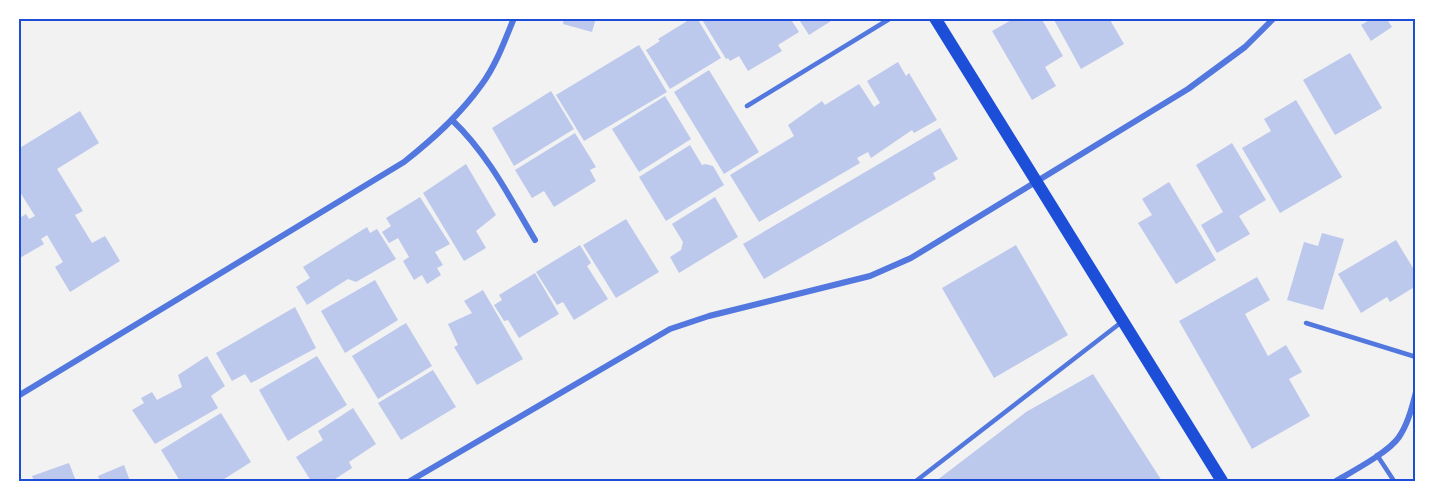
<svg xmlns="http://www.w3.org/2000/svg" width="1434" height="499" viewBox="0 0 1434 499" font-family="'Sofia Sans Condensed',sans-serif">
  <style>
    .building { fill: #bdc9ec }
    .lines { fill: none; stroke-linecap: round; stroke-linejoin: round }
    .service { stroke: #5277de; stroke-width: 4.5 }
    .minor { stroke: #5277de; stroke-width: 6 }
    .secondary { stroke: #1d4ed8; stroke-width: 12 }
    .neatline { fill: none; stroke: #1d4ed8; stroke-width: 2 }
  </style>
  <rect width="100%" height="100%" fill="#f2f2f2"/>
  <g class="building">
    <path d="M564,18H596L592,32L563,24Z"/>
    <path d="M692,18H697L721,58L670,89L646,50L660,41L658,39Z"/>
    <path d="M701,18H790L799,32L778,45L782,51L748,71L739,56L730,61L728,58L726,59Z"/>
    <path d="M798,18H829L831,21L809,35Z"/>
    <path d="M1015,18H1041L1063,56L1045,67L1056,86L1032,100L992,31Z"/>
    <path d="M1053,18H1109L1124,44L1081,69Z"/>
    <path d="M1373,18H1386L1392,27L1371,41L1361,25Z"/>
    <path d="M639,45L667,92L584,141L556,95Z"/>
    <path d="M1350,53L1382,108L1335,135L1303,80Z"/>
    <path d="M898,62L906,76L909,73L937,120L914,133L912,130L871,158L868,152L857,158L860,163L759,222L730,175L794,136L788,125L822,101L825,105L859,84L874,107L880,103L867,81Z"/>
    <path d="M709,70L759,152L724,174L674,92Z"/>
    <path d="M551,91L574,129L514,166L492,128Z"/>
    <path d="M665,96L691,139L639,172L612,129Z"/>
    <path d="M1296,100L1342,177L1280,213L1242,148L1271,131L1264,119Z"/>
    <path d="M80,111L99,143L57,169L83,211L75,215L92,243L105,236L120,261L70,292L55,267L63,262L47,235L41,239L44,244L18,259V219L26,214L29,219L35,216L18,189V149Z"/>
    <path d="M940,128L958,159L933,173L936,179L764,279L743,244Z"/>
    <path d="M575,133L596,167L590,170L596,181L554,207L544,191L532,198L515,170Z"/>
    <path d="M1232,143L1266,200L1239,216L1250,234L1217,253L1201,225L1223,212L1196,165Z"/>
    <path d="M690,145L702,165L705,164L713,166L724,185L666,221L639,177Z"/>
    <path d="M466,164L496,215L476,231L486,248L464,261L423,193Z"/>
    <path d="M1169,182L1216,260L1176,284L1138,223L1152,215L1142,199Z"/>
    <path d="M420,197L450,244L435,252L443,265L437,268L441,275L427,284L422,275L414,280L403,261L409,257L398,238L389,243L382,232L391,226L386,218Z"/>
    <path d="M715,197L738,237L679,273L670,257L681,250L683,242L672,224Z"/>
    <path d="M626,219L659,272L616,298L583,245Z"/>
    <path d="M367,227L370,233L377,229L396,259L356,282L348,279L307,305L296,287L310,278L303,267Z"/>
    <path d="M1322,233L1344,239L1323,310L1287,300L1304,242L1318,246Z"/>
    <path d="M1396,240L1416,273V286L1390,302L1387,297L1361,313L1338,274Z"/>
    <path d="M580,245L591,263L587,266L608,299L574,320L563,302L557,305L536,272Z"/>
    <path d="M1016,245L1068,335L994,378L942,288Z"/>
    <path d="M535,273L559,314L519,338L508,320L504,321L494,305L502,300L499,295Z"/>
    <path d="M1257,277L1270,300L1245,314L1268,356L1286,345L1302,372L1289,379L1310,416L1252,449L1179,321Z"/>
    <path d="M375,280L398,320L345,353L321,311Z"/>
    <path d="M483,290L523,359L477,385L454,347L458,345L448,324L472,313L464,301Z"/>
    <path d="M295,307L316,348L251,383L245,374L232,381L216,353Z"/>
    <path d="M406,323L432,366L378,399L352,356Z"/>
    <path d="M207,356L225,386L211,396L218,408L155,444L132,410L144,403L141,398L152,392L157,400L182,387L178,375Z"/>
    <path d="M317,356L347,405L288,441L259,390Z"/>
    <path d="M433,370L456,407L401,440L378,403Z"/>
    <path d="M1093,374L1162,481H936L1026,412Z"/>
    <path d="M353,408L376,444L349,462L352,468L332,481H311L296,457L323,440L318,431Z"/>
    <path d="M221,413L251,462L221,481H180L161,450Z"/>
    <path d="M69,463L76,481H34L32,476Z"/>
    <path d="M124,465L130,481H100L98,476Z"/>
  </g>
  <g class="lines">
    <g class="service">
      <path d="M747,106L891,18"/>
      <path d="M1306,323L1416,357"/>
      <path d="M1377,455L1394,481"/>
      <path d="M916,481L1123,321"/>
    </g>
    <g class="minor">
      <path d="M452,120C488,154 510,198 535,240"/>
      <path d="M18,396L404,162C433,139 460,115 482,84C496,65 505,40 514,18"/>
      <path d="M410,481L670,329L709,316L870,276L911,258L1188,89L1245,47L1274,18"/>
      <path d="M1336,481C1353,471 1389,452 1399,437C1408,424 1412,407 1416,392"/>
    </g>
    <path class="secondary" d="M935,18L1222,481"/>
  </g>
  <rect width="1434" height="499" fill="none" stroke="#ffffff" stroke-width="39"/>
  <rect x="20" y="20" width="1394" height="460" class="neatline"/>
</svg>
